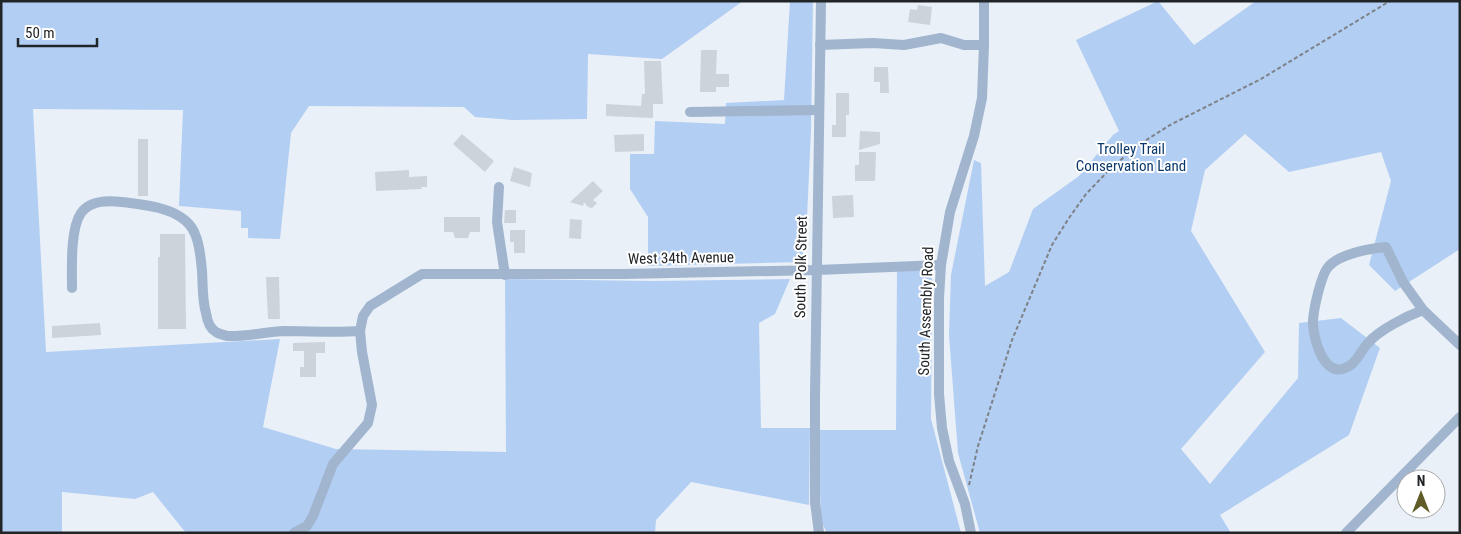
<svg xmlns="http://www.w3.org/2000/svg" width="1461" height="534" viewBox="0 0 1461 534" font-family="'Roboto Condensed',sans-serif">
  <style>
    .green { fill: #b3cef3 }
    .building { fill: #cdd3db }
    .lines { fill: none; stroke-linecap: round; stroke-linejoin: round }
    .path { stroke: #7d8288; stroke-width: 2; stroke-dasharray: 4 2.5; stroke-linecap: butt }
    .minor { stroke: #a1b5cf; stroke-width: 10 }
    .labels { text-anchor: middle; stroke-width: 4; stroke-linejoin: round; paint-order: stroke }
    .park-label { font-size: 15px; fill: #0b386b; stroke: #fff }
    .street-label { font-size: 15px; fill: #222528; stroke: #fff }
  </style>
  <rect width="100%" height="100%" fill="#e9f0f8"/>
  <g class="green">
    <path d="M1,1H743L662,59L588,54L587,119L512,120L475,117L464,107L309,106L291,133L280,239L248,238V228H241V211L179,206L183,110L33,109L46,352L280,339L263,427L336,449L506,452L505,279L652,281L790,279L775,314L759,323L761,428H810L809,505L691,482L656,520L655,533H186L153,492L135,499L62,492V533H1Z"/>
    <path d="M790,1H813L811,131L806,239L801,262L648,266V217L630,189V154H654L655,121L725,124L726,103L784,100Z"/>
    <path d="M1158,1L1194,45L1256,1H1460V249L1395,291L1369,265L1391,181L1381,152L1289,172L1245,134L1205,170L1191,231L1265,352L1181,449L1210,484L1298,378L1299,323L1341,318L1380,348L1349,435L1220,515L1231,533H980L958,453L949,335L951,275L974,160L981,163L985,286L1009,272L1033,209L1079,176L1113,135L1119,131L1076,40Z"/>
    <path d="M897,271H928L932,279L931,419L961,533H827L821,521L818,430H896Z"/>
  </g>
  <g class="building">
    <path d="M918,5L932,7L930,25L908,22L910,9L917,10Z"/>
    <path d="M701,50H717L716,74H729V87H716V92H700Z"/>
    <path d="M644,61H661L663,104H653V118L606,116V104L641,106L642,94H645Z"/>
    <path d="M874,67H888L889,93H880V82H874Z"/>
    <path d="M836,93H849V115H846V137H832V125H836Z"/>
    <path d="M860,131L880,132V144L859,150Z"/>
    <path d="M462,134L494,161L485,172L453,144Z"/>
    <path d="M644,134V151L615,152L614,135Z"/>
    <rect x="138" y="139" width="10" height="57"/>
    <path d="M859,152H876L875,181H855V165H859Z"/>
    <path d="M514,167L532,173L530,187L510,181Z"/>
    <path d="M409,170V177L427,176V187H421L422,189L376,191L375,172Z"/>
    <path d="M593,181L603,191L593,200L597,203L592,208L588,207L584,202L583,206L570,202Z"/>
    <path d="M853,195L854,217L833,218L832,196Z"/>
    <path d="M505,210H516V223H504Z"/>
    <path d="M444,217H480V232H470L468,238H455L453,232H444Z"/>
    <path d="M570,219L582,220L581,239L569,238Z"/>
    <path d="M510,230H525V253H514V242H510Z"/>
    <path d="M160,234H185L186,329H158V257H160Z"/>
    <path d="M266,277H279L280,319H268Z"/>
    <path d="M100,323L101,335L52,338V326Z"/>
    <path d="M325,342V353H316V377H300V367H304V351H293V343Z"/>
  </g>
  <g class="lines">
    <path class="path" d="M969,485L978,446L1012,340L1052,245L1069,218L1086,194L1112,167L1140,144L1170,125L1261,79L1390,1"/>
    <g class="minor">
      <path d="M820,45L873,43L904,45L941,38L964,45H984"/>
      <path d="M690,112L818,110"/>
      <path d="M499,187L497,222L505,275"/>
      <path d="M72,288C72,269 70,229 81,213C90,200 107,200 122,202C146,205 185,208 195,234C200,245 201,260 202,271C203,285 202,300 206,313C207,320 209,328 216,332C219,334 224,335 227,336C245,337 265,332 284,331C309,331 335,333 360,331"/>
      <path d="M1423,310C1407,316 1379,330 1368,343C1359,353 1356,366 1342,369C1322,374 1312,334 1313,320C1314,308 1321,274 1329,266C1340,254 1371,248 1386,247L1403,282L1423,310L1460,345"/>
      <path d="M294,533L307,526L313,516L333,464L368,423L372,405L362,352L360,331L363,316L370,306L422,274H624L817,270L941,265"/>
      <path d="M819,533L815,502V395L821,1"/>
      <path d="M971,533L965,504L949,461L942,428L939,394V298L941,265L950,212L974,136L982,98L984,45V1"/>
      <path d="M1346,533L1460,417"/>
    </g>
  </g>
  <g class="labels">
    <g class="park-label">
      <text x="1131" y="154">Trolley Trail<tspan x="1131" dy="17">Conservation Land</tspan></text>
    </g>
    <g class="street-label">
      <text transform="translate(681 258) rotate(-1)" y="5">West 34th Avenue</text>
      <text transform="translate(801 267) rotate(-89)" y="5">South Polk Street</text>
      <text transform="translate(926 311) rotate(-88)" y="5">South Assembly Road</text>
    </g>
  </g>
  <rect width="1461" height="534" fill="none" stroke="#222528" stroke-width="5"/>
  <g transform="translate(1421 494)"><circle r="24" fill="#ffffff" stroke="#a7a8a9"/>
  <path d="M0-4L9 19L0 12L-9 19Z" fill="#5f5c28"/>
  <text y="-8" font-size="14" font-weight="bold" text-anchor="middle" fill="#222528">N</text>
  </g>
  <path d="M18 38v8h79v-8" fill="none" stroke="#222528" stroke-width="2.5"/>
  <text x="25" y="38" font-size="15" fill="#222528" stroke="#ffffff" stroke-width="4" paint-order="stroke">50 m</text>
</svg>
